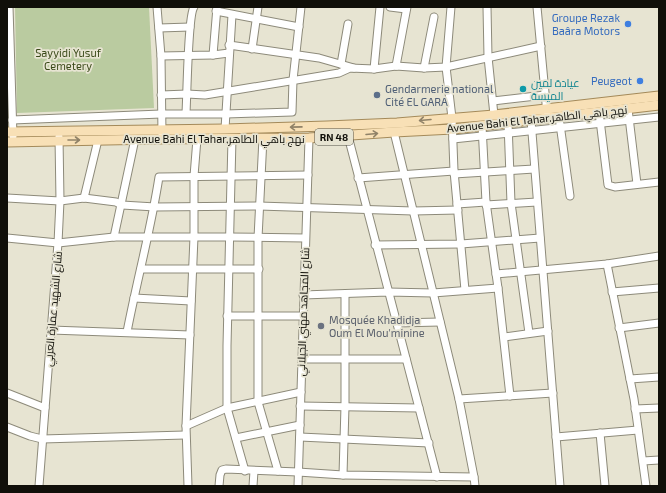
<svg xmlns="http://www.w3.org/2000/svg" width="666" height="493" viewBox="0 0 666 493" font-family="'Exo 2',Cairo,sans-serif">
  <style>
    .green { fill: #bacba0 }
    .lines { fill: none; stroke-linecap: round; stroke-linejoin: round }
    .minor-casing { stroke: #8d8a7a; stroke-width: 9 }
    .major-casing { stroke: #a48a5a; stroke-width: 11 }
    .minor { stroke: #fff; stroke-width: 7 }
    .major { stroke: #f8e0b6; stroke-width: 9 }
    .oneway { stroke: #908268 }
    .shop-dot { fill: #3f7fe0; stroke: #e7e4d2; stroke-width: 1.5 }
    .culture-dot { fill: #0f9aa8; stroke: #e7e4d2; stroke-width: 1.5 }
    .service-dot { fill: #5c6f8a; stroke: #e7e4d2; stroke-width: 1.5 }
    .worship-dot { fill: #6b7280; stroke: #e7e4d2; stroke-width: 1.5 }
    .labels { text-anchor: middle; stroke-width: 3.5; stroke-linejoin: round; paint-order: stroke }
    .shield { fill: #e7e4d2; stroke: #504f45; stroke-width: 1 }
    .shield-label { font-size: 10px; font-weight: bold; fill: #100f09 }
    .shop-label { font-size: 11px; fill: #366cbe; stroke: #e7e4d2; text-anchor: end }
    .park-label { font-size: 11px; fill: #3b4a1a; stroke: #e7e4d2 }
    .culture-label { font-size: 11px; fill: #0d838f; stroke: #e7e4d2; text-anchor: start }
    .service-label { font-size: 11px; fill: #4e5e75; stroke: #e7e4d2; text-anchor: start }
    .street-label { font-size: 11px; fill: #100f09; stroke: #e7e4d2 }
    .worship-label { font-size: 11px; fill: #5b616d; stroke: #e7e4d2; text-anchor: start }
  </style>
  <rect width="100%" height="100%" fill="#e7e4d2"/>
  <path class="green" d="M15,7H149L154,108L17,113Z"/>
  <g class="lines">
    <defs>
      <g id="minor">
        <path d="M9,7L13,136"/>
        <path d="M157,7L161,56L162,135"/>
        <path d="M390,7L406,9"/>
        <path d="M451,7L446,67L452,118L454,171L465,290"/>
        <path d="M487,7L488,57L494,115"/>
        <path d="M537,7L547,114"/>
        <path d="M216,11L299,27"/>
        <path d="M159,28L190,27"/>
        <path d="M229,45L319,58L354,68"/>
        <path d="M252,49L258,7"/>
        <path d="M213,55L217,7"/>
        <path d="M161,56L213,55L229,53"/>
        <path d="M341,64L348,24"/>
        <path d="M396,66L407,7"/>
        <path d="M424,68L434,17"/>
        <path d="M374,69L380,7"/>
        <path d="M161,95L187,94L205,95L339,73L350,68L374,69L396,66L424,68L446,67L541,46"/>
        <path d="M493,101L545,95"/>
        <path d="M628,109L637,184"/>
        <path d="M599,112L608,185L615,187L659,182"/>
        <path d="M186,113C187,97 188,15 194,7"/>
        <path d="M559,117L570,196"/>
        <path d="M12,120L161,114H226L292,112L293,80L301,7"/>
        <path d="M531,120L560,486"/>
        <path d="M508,123L511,203L529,333"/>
        <path d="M482,126L486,202L498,288L510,396"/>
        <path d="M225,129L232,15"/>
        <path d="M394,132L459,399L474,477L475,486"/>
        <path d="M348,136L437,477"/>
        <path d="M232,138L227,346V408L245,471"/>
        <path d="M263,138L258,238V402L278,471"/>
        <path d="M453,139L659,117"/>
        <path d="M454,174L534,169"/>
        <path d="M358,178L454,171"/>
        <path d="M7,198L60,201L84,198L116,202L122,205L155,207L259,206L413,211L458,210"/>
        <path d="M84,198L98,140"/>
        <path d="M457,204L486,202"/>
        <path d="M486,205L537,202"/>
        <path d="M114,237L135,139"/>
        <path d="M7,238L58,243L114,237H230L305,238"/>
        <path d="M375,245L461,244L540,238"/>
        <path d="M607,264L634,399L646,486"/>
        <path d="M141,269H259"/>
        <path d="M496,274L607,264L659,256"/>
        <path d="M612,292L659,288"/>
        <path d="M303,295L388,292L433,293L498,288"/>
        <path d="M134,298L191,301"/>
        <path d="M227,316H302"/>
        <path d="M397,323L440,322"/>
        <path d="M619,328L659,323"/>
        <path d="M51,330L190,335"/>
        <path d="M127,332C137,280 151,229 159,177L308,175"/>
        <path d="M504,337L548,331"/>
        <path d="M302,359H406"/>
        <path d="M630,379L659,377"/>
        <path d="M7,393L45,408"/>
        <path d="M459,399L553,393"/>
        <path d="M300,406L419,408"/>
        <path d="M635,409L659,408"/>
        <path d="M186,426L227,408L301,392"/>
        <path d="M7,427L30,436L42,439L185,435"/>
        <path d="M600,433L605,486"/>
        <path d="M300,437L429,443"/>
        <path d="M556,437L638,430"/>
        <path d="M236,438L300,425"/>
        <path d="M643,461L659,460"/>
        <path d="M343,475L345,406V294"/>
        <path d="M39,486L58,243L60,201L59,137"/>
        <path d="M188,486L186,426L194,237V176L197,139"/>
        <path d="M219,486L220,475L222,470L226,469L298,472L343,475L474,477"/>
        <path d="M253,486L254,471"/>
        <path d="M298,486L309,138"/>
      </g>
      <g id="major">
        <path d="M7,132L225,129L327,126L397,123L494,115L659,96"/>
        <path d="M7,142L157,139L309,138L394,132L453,129L659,105"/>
      </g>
    </defs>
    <use href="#minor" class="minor-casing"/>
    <use href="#major" class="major-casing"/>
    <use href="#minor" class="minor"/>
    <use href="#major" class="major"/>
  </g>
  <defs><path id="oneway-shaft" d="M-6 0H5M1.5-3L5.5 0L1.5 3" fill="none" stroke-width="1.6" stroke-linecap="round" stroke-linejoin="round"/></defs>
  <g class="oneway">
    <use href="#oneway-shaft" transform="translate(425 120) rotate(175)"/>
    <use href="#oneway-shaft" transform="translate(296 127) rotate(179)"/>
    <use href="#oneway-shaft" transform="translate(372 134) rotate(-5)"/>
    <use href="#oneway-shaft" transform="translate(74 140)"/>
  </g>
  <g class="shop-dot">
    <circle cx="628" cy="24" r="4"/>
    <circle cx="640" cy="81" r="4"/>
  </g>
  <circle class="culture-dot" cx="523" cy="89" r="4"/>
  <circle class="service-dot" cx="377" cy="95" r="4"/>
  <circle class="worship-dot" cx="321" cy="326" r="4"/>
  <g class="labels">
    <rect class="shield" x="315" y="129" width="38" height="16" rx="3"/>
    <g class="shield-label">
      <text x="334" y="141">RN 48</text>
    </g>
    <g class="shop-label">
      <text x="620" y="22">Groupe Rezak<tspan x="620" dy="13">Baâra Motors</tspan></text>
      <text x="632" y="85">Peugeot</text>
    </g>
    <g class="park-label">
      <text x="68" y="57">Sayyidi Yusuf<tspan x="68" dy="13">Cemetery</tspan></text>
    </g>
    <g class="culture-label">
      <text x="531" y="87">عيادة لمين<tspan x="531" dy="13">الميسة</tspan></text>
    </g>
    <g class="service-label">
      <text x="385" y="93">Gendarmerie national<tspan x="385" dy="13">Cité EL GARA</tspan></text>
    </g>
    <g class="street-label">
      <text transform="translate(537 119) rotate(-6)" y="4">Avenue Bahi El Tahar,نهج باهي الطاهر</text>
      <text x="214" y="143">Avenue Bahi El Tahar,نهج باهي الطاهر</text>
      <text transform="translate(53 309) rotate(-85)" y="4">شارع الشهيد عمارة العربي</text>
      <text transform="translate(303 312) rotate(-88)" y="4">شارع المجاهد مهني الجيلاني</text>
    </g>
    <g class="worship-label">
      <text x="329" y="324">Mosquée Khadidja<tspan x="329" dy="13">Oum El Mou'minine</tspan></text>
    </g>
  </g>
  <rect width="666" height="493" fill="none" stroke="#100f09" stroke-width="16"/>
</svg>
